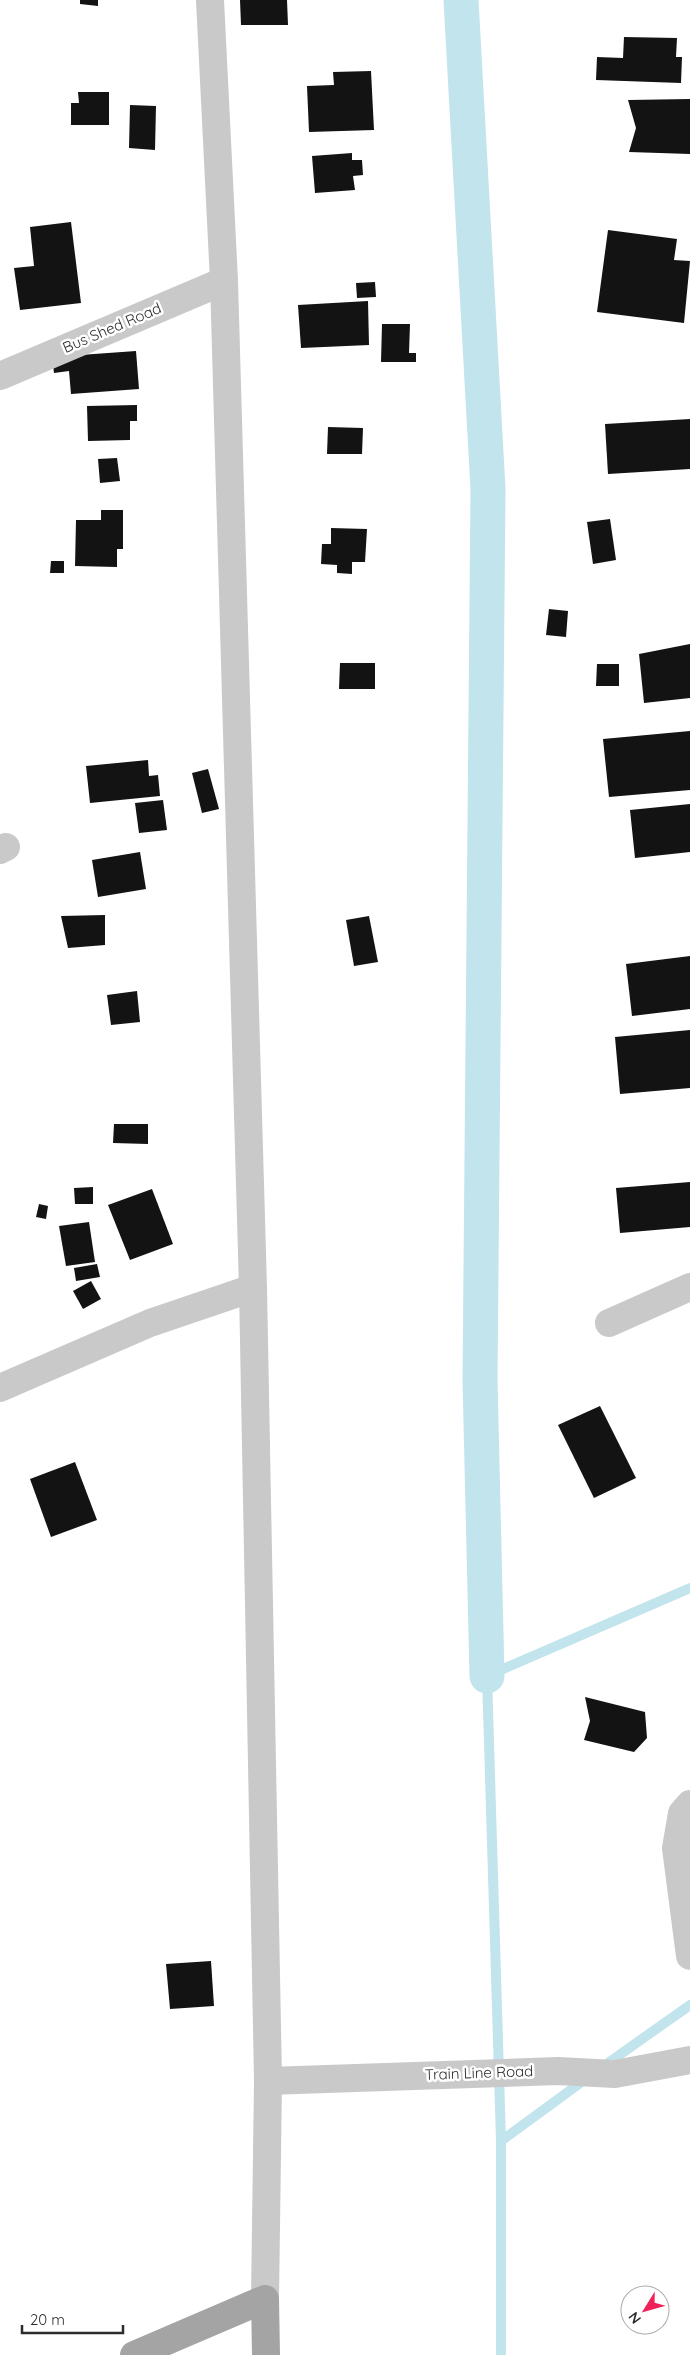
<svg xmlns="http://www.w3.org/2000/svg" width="690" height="2355" viewBox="0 0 690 2355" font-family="Quicksand,sans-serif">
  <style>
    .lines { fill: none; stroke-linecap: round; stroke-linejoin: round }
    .stream { stroke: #c2e4ed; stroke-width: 10 }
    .canal { stroke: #c2e4ed; stroke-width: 35 }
    .building { fill: #131313 }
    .minor { stroke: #c9c9c9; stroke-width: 28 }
    .major { stroke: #a4a4a4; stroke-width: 28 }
    .labels { text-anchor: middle; stroke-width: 5; stroke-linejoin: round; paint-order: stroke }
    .street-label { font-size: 15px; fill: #2c2c2c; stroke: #fff }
  </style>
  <rect width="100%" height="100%" fill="#fff"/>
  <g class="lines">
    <g class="stream">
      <path d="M601,2068L690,2005"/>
      <path d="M501,2141L587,2078"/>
      <path d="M501,2355V2141L487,1676L690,1588"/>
    </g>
    <path class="canal" d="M461,0L488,489L480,1380L487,1676"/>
  </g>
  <g class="building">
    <path d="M80,0H98V6L80,4Z"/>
    <path d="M240,0H287L288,25H241Z"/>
    <path d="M624,37L677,38L676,57H682L681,83L596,80L597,57L623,58Z"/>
    <path d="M371,71L374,130L309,132L307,86L334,85L333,72Z"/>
    <path d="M78,92H109V125H71V103H79Z"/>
    <path d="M690,99V154L629,152L636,128L628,100Z"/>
    <path d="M130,105L156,106L155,150L129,148Z"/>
    <path d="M352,153V160H362L363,175L353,176L355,190L315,193L312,156Z"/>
    <path d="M71,222L81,303L20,310L14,268L34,266L30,227Z"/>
    <path d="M608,230L677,239L674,260L690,261L684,323L597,312Z"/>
    <path d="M375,282L376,297L357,298L356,283Z"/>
    <path d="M368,301L369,345L301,348L298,305Z"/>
    <path d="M382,324H410L409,353H416V362H381Z"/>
    <path d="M136,351L139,389L71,394L69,371L54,373L52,357Z"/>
    <path d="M137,405V421H130V440L88,441L87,406Z"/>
    <path d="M690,419V469L608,474L605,424Z"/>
    <path d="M328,427L363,428L362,454H327Z"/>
    <path d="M117,458L120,481L100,483L98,459Z"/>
    <path d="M101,510H123V549H117V567L75,566L76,520H101Z"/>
    <path d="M610,519L616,560L593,564L587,522Z"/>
    <path d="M331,528L367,529L365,562H352V574L337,573V565L321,564L322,544H331Z"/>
    <path d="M51,561H64V573H50Z"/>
    <path d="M549,609L568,611L566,637L546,635Z"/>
    <path d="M690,644V698L644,703L639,654Z"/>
    <path d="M340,663H375V689H339Z"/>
    <path d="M597,664H619V686H596Z"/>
    <path d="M690,731V790L609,797L603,739Z"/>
    <path d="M148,760L149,776L158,775L160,796L90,803L86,766Z"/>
    <path d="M208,769L219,809L202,813L192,773Z"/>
    <path d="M163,800L167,830L139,833L135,803Z"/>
    <path d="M690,804V852L635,858L630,810Z"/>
    <path d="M140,852L146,889L98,897L92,860Z"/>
    <path d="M105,915V945L68,948L61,916Z"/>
    <path d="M369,916L378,962L354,966L346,920Z"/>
    <path d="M690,956V1009L632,1016L626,964Z"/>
    <path d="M137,991L140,1022L111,1025L107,995Z"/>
    <path d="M690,1030V1088L620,1094L615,1037Z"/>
    <path d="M114,1124H148V1144L113,1143Z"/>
    <path d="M690,1182V1227L620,1233L616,1188Z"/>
    <path d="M93,1187V1204H75L74,1188Z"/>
    <path d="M152,1189L173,1244L130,1260L108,1205Z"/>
    <path d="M39,1204L48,1206L46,1219L36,1217Z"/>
    <path d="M89,1222L95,1262L66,1266L59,1226Z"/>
    <path d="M97,1264L100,1277L76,1281L74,1268Z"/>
    <path d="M91,1281L101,1299L83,1309L73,1291Z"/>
    <path d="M600,1406L636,1478L594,1498L558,1425Z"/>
    <path d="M75,1462L97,1520L51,1537L30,1479Z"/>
    <path d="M585,1697L645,1712L647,1738L634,1752L584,1740L590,1721Z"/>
    <path d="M211,1961L214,2006L170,2009L166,1964Z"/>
  </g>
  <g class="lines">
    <g class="minor">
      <path d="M210,0L224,281L253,1288L268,2081L265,2299"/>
      <path d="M0,376L224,281"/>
      <path d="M0,850L6,847"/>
      <path d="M609,1323L690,1287"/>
      <path d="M0,1388L150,1323L253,1288"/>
      <path d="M690,1804L682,1813L676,1848L690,1956"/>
      <path d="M268,2081L558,2071L615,2074L690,2060"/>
    </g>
    <path class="major" d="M134,2355L265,2299L266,2355"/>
  </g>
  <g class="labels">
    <g class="street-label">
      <text transform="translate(112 328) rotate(-23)" y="5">Bus Shed Road</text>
      <text transform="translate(479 2073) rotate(-2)" y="5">Train Line Road</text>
    </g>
  </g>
  <g transform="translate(645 2310) rotate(233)"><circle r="24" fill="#ffffff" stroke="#ababab"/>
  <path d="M0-4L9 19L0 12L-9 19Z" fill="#f12057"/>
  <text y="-8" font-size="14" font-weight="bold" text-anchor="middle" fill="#2c2c2c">N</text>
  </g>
  <path d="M22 2325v8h101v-8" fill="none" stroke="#2c2c2c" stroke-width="2.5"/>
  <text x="30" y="2325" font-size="15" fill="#2c2c2c" stroke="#ffffff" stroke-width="4" paint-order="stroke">20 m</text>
</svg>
